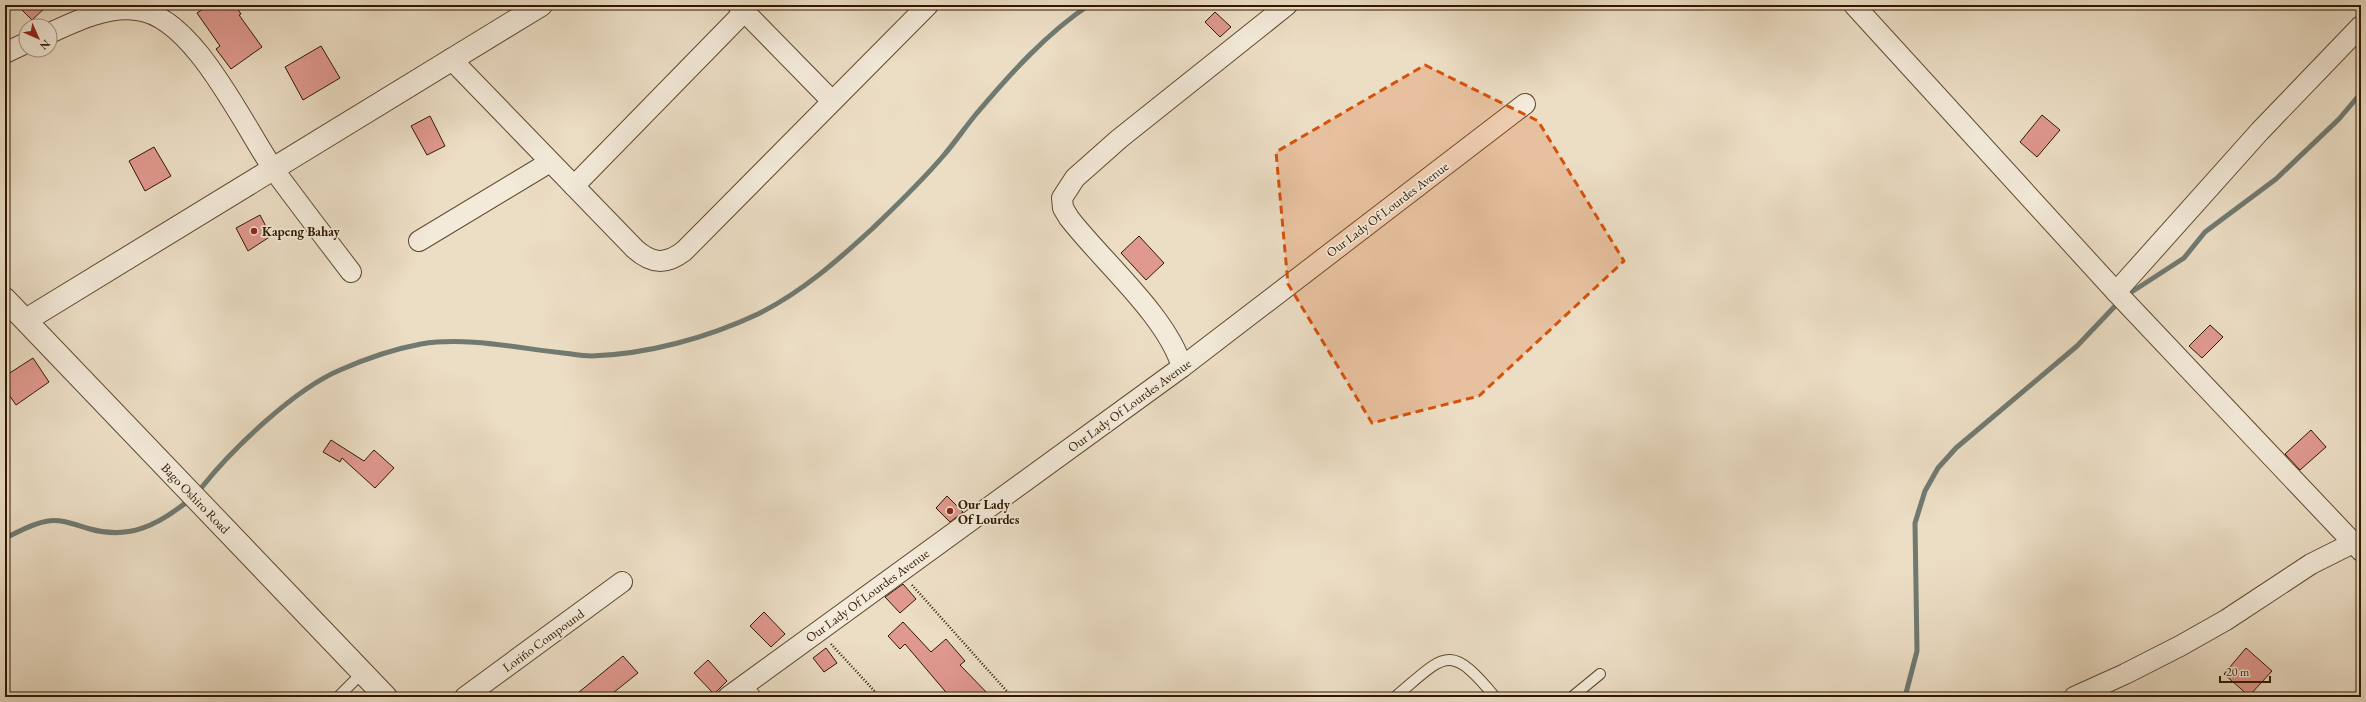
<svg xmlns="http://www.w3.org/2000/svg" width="2366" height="702" viewBox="0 0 2366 702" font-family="'EB Garamond',serif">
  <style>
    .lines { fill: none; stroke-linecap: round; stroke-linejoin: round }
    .stream { stroke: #707a71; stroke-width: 5 }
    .building { fill: #e0998f; stroke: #301800 }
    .service-casing { stroke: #5f4a31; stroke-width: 12 }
    .minor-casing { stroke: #5f4a31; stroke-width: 22 }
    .tertiary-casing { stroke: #5f4a31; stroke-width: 24 }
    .path { stroke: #301800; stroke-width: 2.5; stroke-dasharray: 1 2; stroke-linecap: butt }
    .service { stroke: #f3ead9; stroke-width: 10 }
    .minor { stroke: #f3ead9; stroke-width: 20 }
    .tertiary { stroke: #f3ead9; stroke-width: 22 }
    .marked { fill: #d6520b; fill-opacity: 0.2; stroke: #d6520b; stroke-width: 3; stroke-dasharray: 8 5; stroke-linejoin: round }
    .poi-dot { fill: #8f2418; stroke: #f3ead9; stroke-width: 1.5 }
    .labels { text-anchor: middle; stroke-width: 3.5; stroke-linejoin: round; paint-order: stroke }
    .street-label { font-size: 13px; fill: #301800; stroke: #f3ead9 }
    .poi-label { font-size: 13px; font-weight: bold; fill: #301800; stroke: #f3ead9; text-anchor: start }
  </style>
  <rect width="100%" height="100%" fill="#ecdec5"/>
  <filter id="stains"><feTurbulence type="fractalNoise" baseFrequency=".005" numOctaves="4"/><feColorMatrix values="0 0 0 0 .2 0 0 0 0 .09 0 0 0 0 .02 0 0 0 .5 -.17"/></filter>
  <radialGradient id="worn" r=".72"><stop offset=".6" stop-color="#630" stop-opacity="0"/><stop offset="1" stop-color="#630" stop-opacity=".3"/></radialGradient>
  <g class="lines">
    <g class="stream">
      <path d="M2130,293L2184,258L2205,232L2276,179L2339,119L2361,93"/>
      <path d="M202,487C232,449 295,389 340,370C365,359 394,349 421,344C465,337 512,347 555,352C567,353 580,356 592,356C648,354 707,338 758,314C802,292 837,261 873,228C898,204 922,181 944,155C956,141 966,126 977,113C1010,74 1047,33 1089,5"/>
      <path d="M5,538C18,532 33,523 48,521C63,519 76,525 90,529C129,540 158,525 188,501"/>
      <path d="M1905,697L1917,651L1915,523L1925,491L1938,468L1956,448L2077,346L2116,305"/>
    </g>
  </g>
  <g class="building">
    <path d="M17,5H48L32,20Z"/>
    <path d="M209,5H235L241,14L239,15L262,47L231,69L216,49L220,46L197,13Z"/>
    <path d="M1215,12L1231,27L1220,37L1205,22Z"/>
    <path d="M321,46L340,78L303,100L285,67Z"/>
    <path d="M2042,115L2060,130L2037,157L2020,142Z"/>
    <path d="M430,116L445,146L427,155L411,126Z"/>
    <path d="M154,147L171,176L145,191L129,161Z"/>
    <path d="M260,215L271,236L248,251L236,228Z"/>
    <path d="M1139,236L1164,263L1146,280L1121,253Z"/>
    <path d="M2210,325L2223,337L2202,358L2189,346Z"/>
    <path d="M33,358L49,382L16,405L5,389V376Z"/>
    <path d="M2311,430L2326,447L2300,470L2285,454Z"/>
    <path d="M331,440L364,461L374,450L394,468L375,488L342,458L340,462L323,452Z"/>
    <path d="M947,496L963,512L950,522L936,508Z"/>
    <path d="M903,584L916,599L900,613L885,597Z"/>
    <path d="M764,612L785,634L771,647L750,626Z"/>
    <path d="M903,622L931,652L946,639L965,661L960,665L991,697H950L905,644L900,649L888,636Z"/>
    <path d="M826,648L837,663L824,672L813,658Z"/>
    <path d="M2246,648L2272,671L2249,696L2224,674Z"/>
    <path d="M623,656L638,673L608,697H573Z"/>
    <path d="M708,660L727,681L714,694L694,673Z"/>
  </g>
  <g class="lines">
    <defs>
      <g id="service">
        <path d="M745,684L757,697"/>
        <path d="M338,697L363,672"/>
        <path d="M1395,697C1445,655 1449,641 1495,697"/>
        <path d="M1572,697L1600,674"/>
      </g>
      <g id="minor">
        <path d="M738,5L832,101"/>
        <path d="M1854,5L2116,292L2361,551"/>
        <path d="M50,33C76,21 107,6 137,10C194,16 244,127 274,170C299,204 325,238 351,272"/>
        <path d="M5,53L26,43"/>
        <path d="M451,59L635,249C652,264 666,265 684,251L928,5"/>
        <path d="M574,186L744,12"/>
        <path d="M419,241L550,162"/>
        <path d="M2116,292L2260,131L2361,26"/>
        <path d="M1182,367C1167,316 1102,261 1069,218L1063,208L1062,198L1075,178L1119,139L1287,5"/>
        <path d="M465,697L622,582"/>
        <path d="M728,697L1182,367L1525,104"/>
        <path d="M2074,697L2125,674L2180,646L2226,620L2311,564L2353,543"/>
      </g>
      <g id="tertiary">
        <path d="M5,299L386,697"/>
        <path d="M26,320L541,5"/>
      </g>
    </defs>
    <use href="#service" class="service-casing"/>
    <use href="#minor" class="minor-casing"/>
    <use href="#tertiary" class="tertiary-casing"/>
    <g class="path">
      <path d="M912,585L1012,697"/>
      <path d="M831,644L880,697"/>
    </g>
    <use href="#service" class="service"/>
    <use href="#minor" class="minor"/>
    <use href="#tertiary" class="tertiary"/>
  </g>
  <path class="marked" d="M1425,65L1538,121L1624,261L1479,396L1372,423L1288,284L1276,152Z"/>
  <g class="poi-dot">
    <circle cx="254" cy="231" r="4"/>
    <circle cx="950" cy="511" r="4"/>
  </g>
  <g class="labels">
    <g class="street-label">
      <text transform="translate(1387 209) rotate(-37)" y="5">Our Lady Of Lourdes Avenue</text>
      <text transform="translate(1129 405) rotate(-36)" y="5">Our Lady Of Lourdes Avenue</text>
      <text transform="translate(196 498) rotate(46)" y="5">Bago Oshiro Road</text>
      <text transform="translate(867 595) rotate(-36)" y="5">Our Lady Of Lourdes Avenue</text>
      <text transform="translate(543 640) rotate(-36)" y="5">Loriño Compound</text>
    </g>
    <g class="poi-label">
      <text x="262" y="236">Kapeng Bahay</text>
      <text x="958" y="509">Our Lady<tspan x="958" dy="15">Of Lourdes</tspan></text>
    </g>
  </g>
  <rect width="2366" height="702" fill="none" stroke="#ecdec5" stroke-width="20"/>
  <rect x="6" y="6" width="2354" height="690" fill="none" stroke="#301800" stroke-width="2"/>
  <rect x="10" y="10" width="2346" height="682" fill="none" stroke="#301800"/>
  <g transform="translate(38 38) rotate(135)"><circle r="19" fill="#f3ead9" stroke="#a59682"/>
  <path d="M0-3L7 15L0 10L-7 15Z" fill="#8f2418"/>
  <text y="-6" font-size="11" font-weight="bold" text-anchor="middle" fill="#301800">N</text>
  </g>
  <path d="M2220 676v6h50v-6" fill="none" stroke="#301800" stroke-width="2"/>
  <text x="2226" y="676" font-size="12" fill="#301800" stroke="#f3ead9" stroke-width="3" paint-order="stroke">20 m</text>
  <rect width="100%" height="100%" filter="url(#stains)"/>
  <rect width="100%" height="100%" fill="url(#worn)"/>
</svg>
